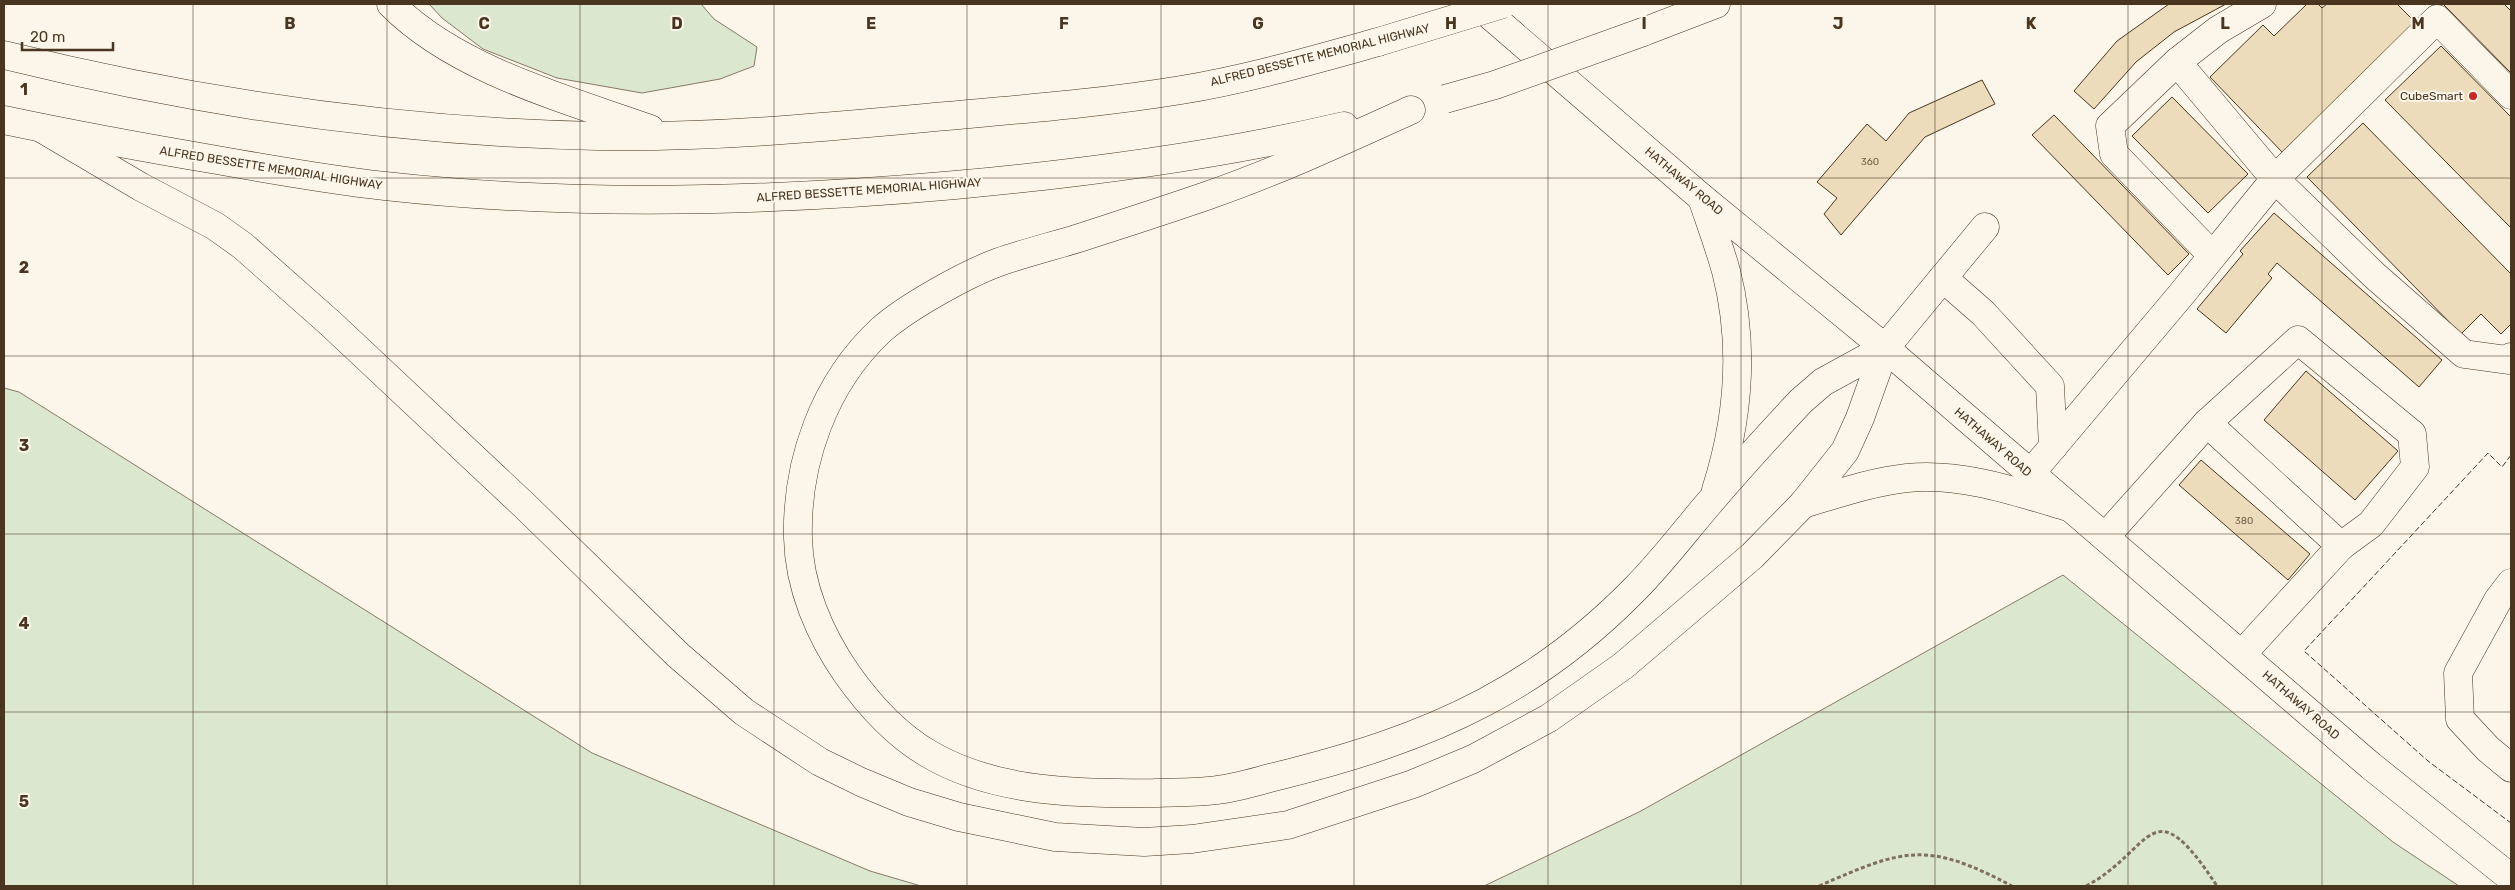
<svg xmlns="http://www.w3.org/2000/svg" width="2515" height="890" viewBox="0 0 2515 890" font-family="Rubik,sans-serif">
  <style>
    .green { fill: #dce7d0; stroke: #887966 }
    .building { fill: #ecdcbc; stroke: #4a3520 }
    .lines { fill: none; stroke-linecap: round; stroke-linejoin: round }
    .minor-casing { stroke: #4a3520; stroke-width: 29 }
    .major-casing { stroke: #4a3520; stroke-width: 29 }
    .highway-casing { stroke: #4a3520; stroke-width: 29 }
    .path { stroke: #7f6f5c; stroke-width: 3; stroke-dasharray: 4 2.5; stroke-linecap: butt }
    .minor { stroke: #fbf6e9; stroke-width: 28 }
    .major { stroke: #fbf6e9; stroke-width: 28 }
    .highway { stroke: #fbf6e9; stroke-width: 28 }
    .highway-bridge-casing { stroke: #4a3520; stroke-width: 29; stroke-linecap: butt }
    .highway-bridge { stroke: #fbf6e9; stroke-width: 28 }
    .fence { stroke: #4a3520; stroke-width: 1; stroke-dasharray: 6 2.5; stroke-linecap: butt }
    .grid { fill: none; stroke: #4a3520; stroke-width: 1; stroke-opacity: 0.55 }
    .poi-dot { fill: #c62828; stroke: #fbf6e9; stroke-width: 2 }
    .labels { text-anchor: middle; stroke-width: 4; stroke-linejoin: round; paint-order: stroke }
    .number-label { font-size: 10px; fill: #725f47 }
    .street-label { font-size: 12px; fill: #4a3520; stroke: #fbf6e9 }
    .poi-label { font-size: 12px; fill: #4a3520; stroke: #fbf6e9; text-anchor: end }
    .grid-label { font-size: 16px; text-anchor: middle; font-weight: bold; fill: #4a3520; stroke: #fbf6e9; stroke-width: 4; stroke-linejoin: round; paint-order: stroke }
  </style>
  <rect width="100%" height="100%" fill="#fbf6e9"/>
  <g class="green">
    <path d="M429,4H701L714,19L757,47L754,66L720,79L642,93L557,78L483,49L442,18Z"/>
    <path d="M4,388L19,392L592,753L870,871L921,886H4Z"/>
    <path d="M2063,575L2393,842L2459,886H1484L1639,812Z"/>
  </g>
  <g class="building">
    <path d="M2169,4H2226L2174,32L2136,62L2094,109L2074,91L2117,41Z"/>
    <path d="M2307,4H2318L2322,8L2327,4H2397L2416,23L2283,153L2210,77L2263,25L2274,36Z"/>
    <path d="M2443,4H2504L2511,11V73Z"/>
    <path d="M2441,46L2511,117V228L2385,100Z"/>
    <path d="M1982,80L1995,104L1925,137L1841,235L1824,214L1837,198L1817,182L1867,124L1886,141L1909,113Z"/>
    <path d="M2172,97L2248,174L2208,213L2132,136Z"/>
    <path d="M2054,115L2189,254L2168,275L2032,135Z"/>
    <path d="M2363,123L2511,274V324L2501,334L2481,314L2461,334L2307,177Z"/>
    <path d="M2274,213L2442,360L2419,387L2277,263L2268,274L2272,278L2226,333L2197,309L2243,254L2240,251Z"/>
    <path d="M2306,371L2398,451L2355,500L2264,420Z"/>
    <path d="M2201,460L2310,554L2288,580L2179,485Z"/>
  </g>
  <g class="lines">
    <defs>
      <g id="minor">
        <path d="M2262,4L2218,30L2177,62L2275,179L2374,275L2464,354L2508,360L2511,357"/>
        <path d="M2177,62L2110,126L2114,154L2212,255"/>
        <path d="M1943,278L1983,313L2050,386L2053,447"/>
        <path d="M1885,348L1985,227"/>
        <path d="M2207,423L2298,340L2412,434L2415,467L2371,524L2341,546"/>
        <path d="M2030,474L2180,296L2275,179L2437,19L2511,95"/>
        <path d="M2105,537L2207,423L2341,546L2242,654"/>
        <path d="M2511,583L2498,600L2458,673L2460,719L2488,749L2511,768"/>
      </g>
      <path id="major" d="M1477,4L1702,198L1885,348L2371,766L2511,878"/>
      <g id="highway">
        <path d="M391,4C455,69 565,99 650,129"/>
        <path d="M1643,32L1716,4"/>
        <path d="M4,55C199,103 397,132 597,136C707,138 816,128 925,118C1010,110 1096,104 1181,90C1248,79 1313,60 1378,42"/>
        <path d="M1411,110C1345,140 1278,171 1209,195C1166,210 1122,224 1079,238C1053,246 1025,253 999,262C966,274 907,307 881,330C824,383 796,462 798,538C799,587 820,635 847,674C869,705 896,735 929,754C995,793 1080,794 1154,793C1174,792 1196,793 1217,790C1237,788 1258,781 1278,776C1350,758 1419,737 1485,702C1540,673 1591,634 1635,589C1662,562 1685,531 1710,502C1740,467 1770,434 1801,401L1823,382L1885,348"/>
        <path d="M4,120C75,135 146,148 217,160C273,170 329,180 385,186C574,207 766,202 955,185C1086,173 1216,156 1344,126"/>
        <path d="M41,128L141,187L215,226L243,246L330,323L525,506L678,655L744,712L820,762L861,782L909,802L959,817L1055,837L1144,842L1192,839L1288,825L1413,784L1473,759L1549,718L1623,666L1752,556L1803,504L1845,451L1860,418L1885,348"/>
        <path d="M1702,198C1710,222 1719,246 1726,271C1745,345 1739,418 1716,490"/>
        <path d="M1803,504C1837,494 1871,482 1907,478C1960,472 2018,492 2068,507"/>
      </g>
    </defs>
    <use href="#minor" class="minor-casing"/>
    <use href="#major" class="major-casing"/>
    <use href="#highway" class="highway-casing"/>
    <g class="path">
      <path d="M1819,886C1905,848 1927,841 2012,886"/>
      <path d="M2086,886C2154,850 2150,784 2217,886"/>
    </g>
    <use href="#minor" class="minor"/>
    <use href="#major" class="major"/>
    <use href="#highway" class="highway"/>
    <defs>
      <g id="highway-bridge">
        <path d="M1378,42L1503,4"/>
        <path d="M1445,99L1495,85L1643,32"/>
      </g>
    </defs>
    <use href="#highway-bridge" class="highway-bridge-casing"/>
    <use href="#highway-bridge" class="highway-bridge"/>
    <path class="fence" d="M2511,455L2502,467L2488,453L2304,651L2428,761L2511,823"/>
  </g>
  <path class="grid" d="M193,4V886M387,4V886M580,4V886M774,4V886M967,4V886M1161,4V886M1354,4V886M1548,4V886M1741,4V886M1935,4V886M2128,4V886M2322,4V886M4,178H2511M4,356H2511M4,534H2511M4,712H2511"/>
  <circle class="poi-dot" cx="2473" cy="96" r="5"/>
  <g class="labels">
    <g class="number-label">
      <text x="1870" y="165">360</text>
      <text x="2244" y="524">380</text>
    </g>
    <g class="street-label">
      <text transform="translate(1320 55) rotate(-14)" y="4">ALFRED BESSETTE MEMORIAL HIGHWAY</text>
      <text transform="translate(271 168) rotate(9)" y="4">ALFRED BESSETTE MEMORIAL HIGHWAY</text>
      <text transform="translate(1684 181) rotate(40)" y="4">HATHAWAY ROAD</text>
      <text transform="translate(869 190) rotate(-4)" y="4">ALFRED BESSETTE MEMORIAL HIGHWAY</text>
      <text transform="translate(1993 442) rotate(41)" y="4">HATHAWAY ROAD</text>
      <text transform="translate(2301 705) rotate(41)" y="4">HATHAWAY ROAD</text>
    </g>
    <g class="poi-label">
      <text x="2463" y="100">CubeSmart</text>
    </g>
  </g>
  <g class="grid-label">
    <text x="290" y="29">B</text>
    <text x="484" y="29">C</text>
    <text x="677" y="29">D</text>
    <text x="871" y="29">E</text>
    <text x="1064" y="29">F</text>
    <text x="1258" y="29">G</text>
    <text x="1451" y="29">H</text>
    <text x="1644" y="29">I</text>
    <text x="1838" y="29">J</text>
    <text x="2031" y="29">K</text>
    <text x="2225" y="29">L</text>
    <text x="2418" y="29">M</text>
    <text x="24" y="95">1</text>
    <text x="24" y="273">2</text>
    <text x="24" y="451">3</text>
    <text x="24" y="629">4</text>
    <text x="24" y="807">5</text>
  </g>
  <rect width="2515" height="890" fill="none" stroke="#4a3520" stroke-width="10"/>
  <path d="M22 42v8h91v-8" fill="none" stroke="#4a3520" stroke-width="2.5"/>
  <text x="30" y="42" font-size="15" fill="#4a3520" stroke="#fbf6e9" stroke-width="4" paint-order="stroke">20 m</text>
</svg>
